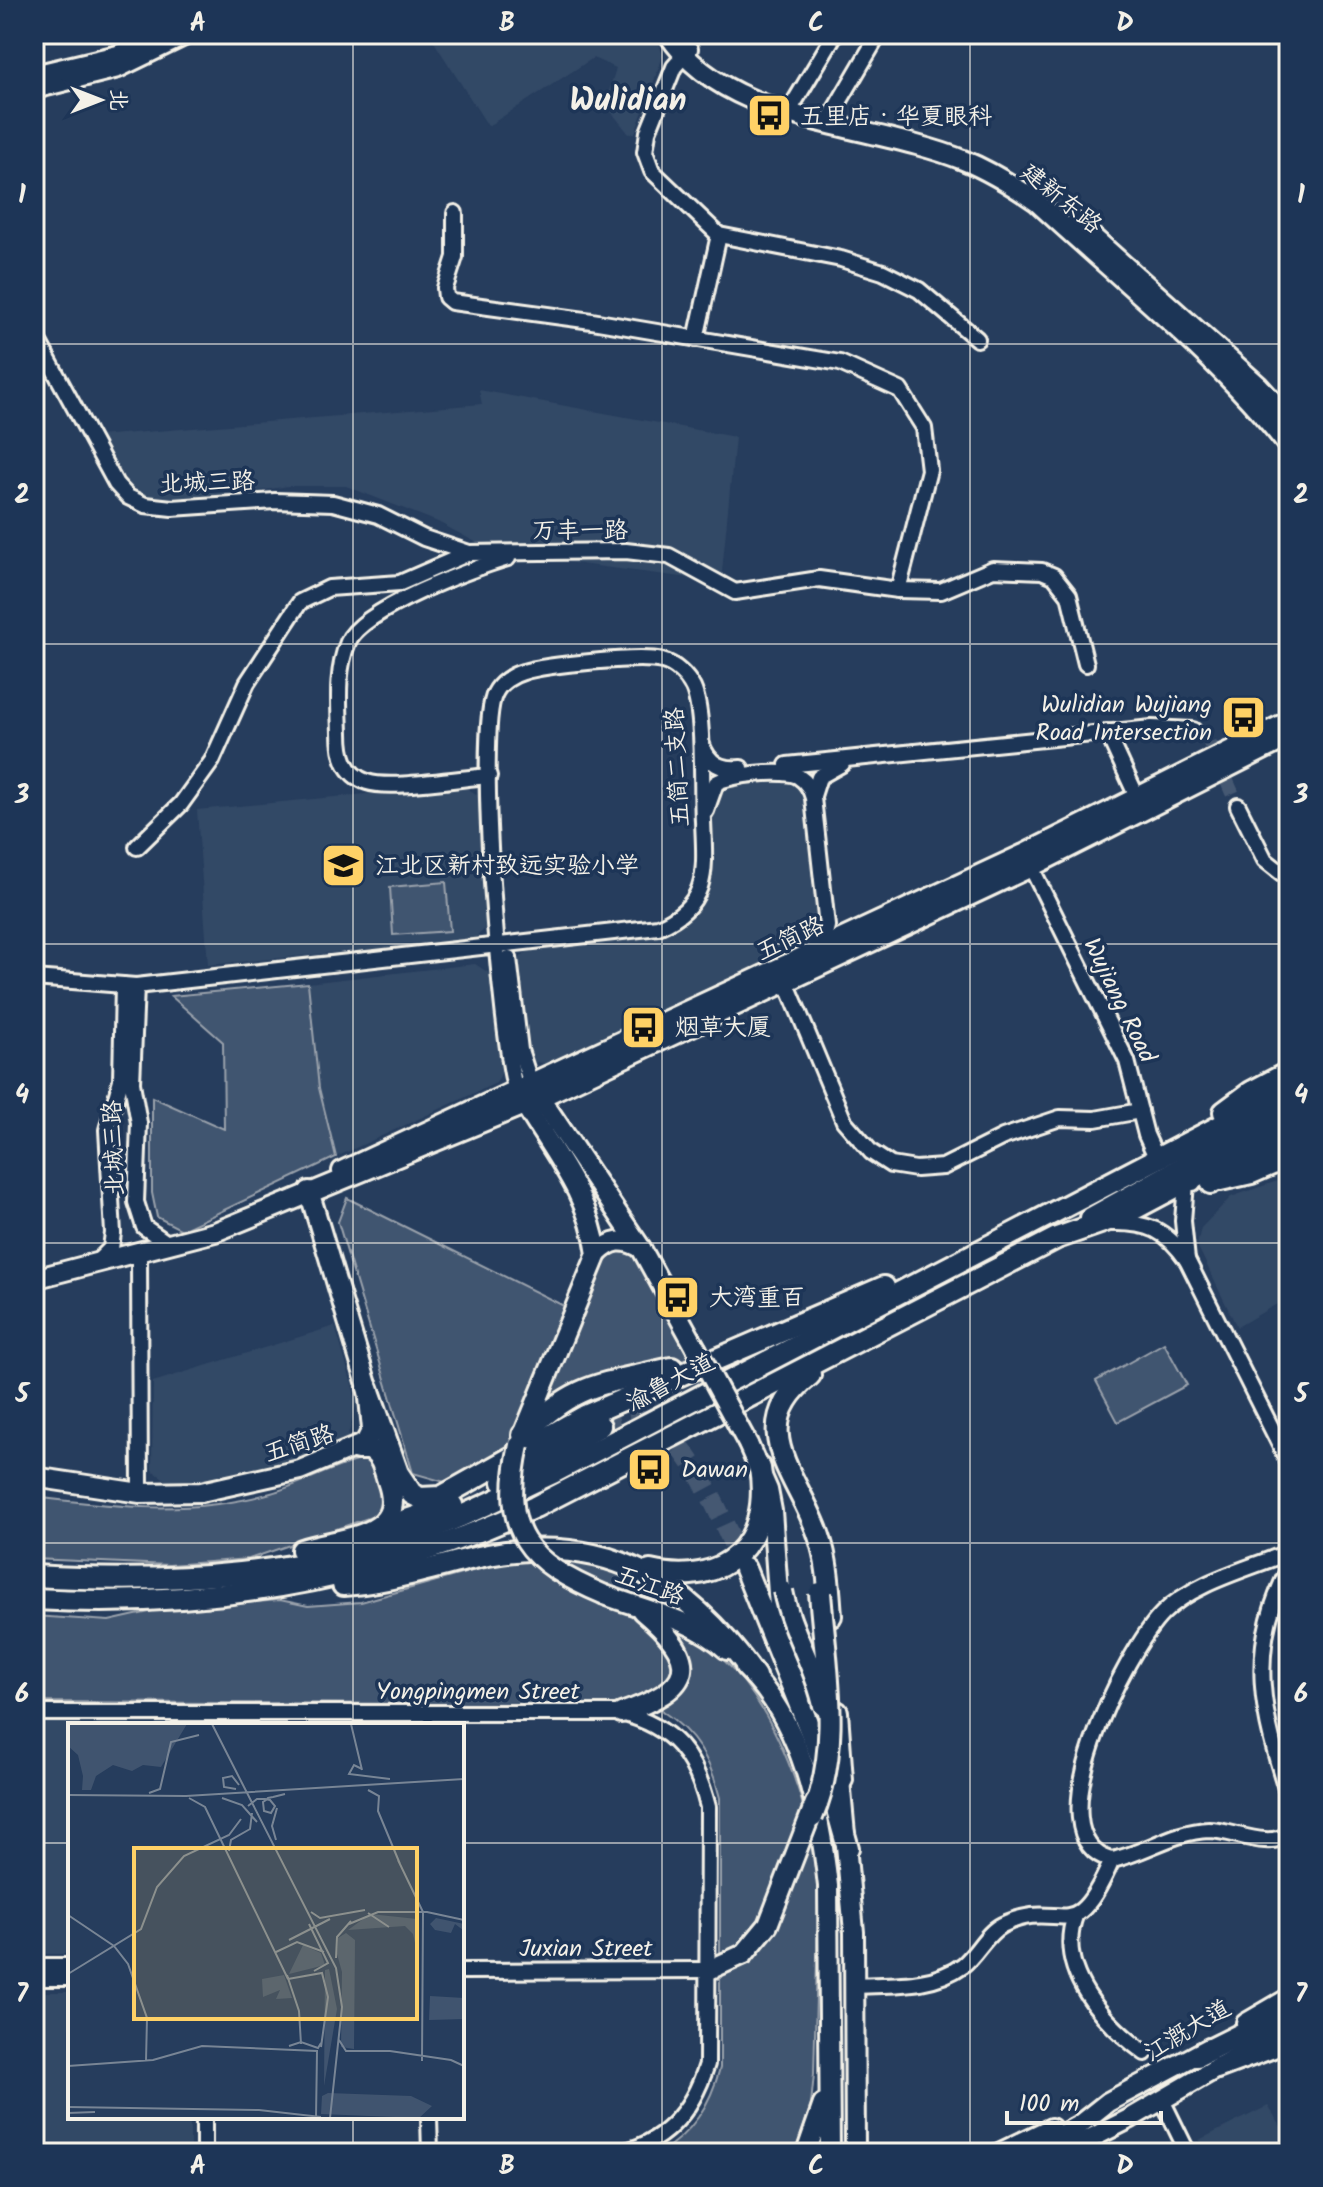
<svg xmlns="http://www.w3.org/2000/svg" width="1323" height="2187" viewBox="0 0 1323 2187" font-family="Kalam,'LXGW WenKai TC',sans-serif">
  <style>
    .built { fill: #334966 }
    .green { fill: #40546f; stroke: #9aa2ac; stroke-width: 2 }
    .lines { fill: none; stroke-linecap: round; stroke-linejoin: round }
    .minor-tunnel { stroke: #455872; stroke-width: 14; stroke-dasharray: 14 7; stroke-linecap: butt }
    .highway-tunnel { stroke: #455872; stroke-width: 20; stroke-dasharray: 20 10; stroke-linecap: butt }
    .minor-casing { stroke: #f4f1e8; stroke-width: 20 }
    .major-casing { stroke: #f4f1e8; stroke-width: 24 }
    .highway-casing { stroke: #f4f1e8; stroke-width: 26 }
    .minor { stroke: #1d3557; stroke-width: 14 }
    .major { stroke: #1d3557; stroke-width: 18 }
    .highway { stroke: #1d3557; stroke-width: 20 }
    .major-bridge-casing { stroke: #f4f1e8; stroke-width: 24; stroke-linecap: butt }
    .highway-bridge-casing { stroke: #f4f1e8; stroke-width: 26; stroke-linecap: butt }
    .major-bridge { stroke: #1d3557; stroke-width: 18 }
    .highway-bridge { stroke: #1d3557; stroke-width: 20 }
    .grid { fill: none; stroke: #f4f1e8; stroke-width: 2; stroke-opacity: 0.55 }
    .labels { text-anchor: middle; stroke-width: 7; stroke-linejoin: round; paint-order: stroke }
    .poi-label { font-size: 24px; fill: #f4f1e8; stroke: #1d3557; text-anchor: start }
    .street-label { font-size: 24px; fill: #f4f1e8; stroke: #1d3557 }
    .district-label { font-size: 32px; font-weight: bold; fill: #f4f1e8; stroke: #1d3557 }
    .inset-road { fill: none; stroke: #788595; stroke-width: 2 }
    .view { fill: #ffd166; fill-opacity: 0.15; stroke: #ffd166; stroke-width: 4 }
    .inset-edge { fill: none; stroke: #f4f1e8; stroke-width: 4 }
    .neatline { fill: none; stroke: #f4f1e8; stroke-width: 3 }
    .grid-label { font-size: 26px; text-anchor: middle; font-weight: bold; fill: #f4f1e8 }
  </style>
  <rect width="100%" height="100%" fill="#263d5d"/>
  <filter id="ink" filterUnits="userSpaceOnUse"><feTurbulence type="fractalNoise" baseFrequency=".0125" numOctaves="2"/><feDisplacementMap in="SourceGraphic" scale="16" xChannelSelector="R" yChannelSelector="G"/><feConvolveMatrix kernelMatrix="1 2 1 2 8 2 1 2 1" color-interpolation-filters="sRGB"/></filter>
  <g filter="url(#ink)">
    <g class="built">
      <path d="M429,34H656L663,56L635,133L629,134L605,104L616,68L593,58L488,126Z"/>
      <path d="M479,390L735,437L721,582L518,556L483,546L438,522L346,486H288L194,502H162L133,490L98,436L482,404Z"/>
      <path d="M784,779L798,784L807,799L819,934L801,950L555,1064L534,1062L522,1020L518,960L528,950L659,932L685,921L704,900L712,875L709,827L719,795L728,785Z"/>
      <path d="M462,785L479,796L493,921L474,939L208,965L197,810Z"/>
      <path d="M475,964L492,975L502,1072L496,1083L336,1157L319,1088L308,983Z"/>
      <path d="M1289,1177V1297L1237,1327L1197,1245L1201,1228L1231,1197Z"/>
      <path d="M335,1326L357,1402L347,1439L298,1458L196,1481L170,1483L152,1470L153,1382Z"/>
      <path d="M181,1722L184,1725H70V1954H34V1723Z"/>
      <path d="M34,1992H70V2117H190V2153H34Z"/>
      <path d="M1268,2106L1289,2139V2153H1205L1199,2140Z"/>
    </g>
    <g class="green">
      <path d="M446,882L450,931L393,935L390,887Z"/>
      <path d="M308,983L319,1088L336,1157L182,1230L157,1217L152,1193V1097L224,1129L223,1042L171,996Z"/>
      <path d="M347,1198L566,1307L509,1446L448,1483L413,1473L338,1222Z"/>
      <path d="M621,1248L636,1255L689,1358L586,1381L549,1402L544,1399L604,1260L608,1254Z"/>
      <path d="M1164,1343L1187,1385L1118,1422L1096,1381Z"/>
      <path d="M363,1459C381,1472 388,1495 377,1515L249,1559L169,1565L34,1559V1497C115,1507 191,1516 271,1493C302,1484 331,1467 363,1459Z"/>
      <path d="M573,1558L628,1575L632,1614L659,1633L677,1658L671,1680L628,1703L611,1705L34,1702V1616L109,1621L158,1610L280,1600L308,1606L361,1602L501,1563Z"/>
      <path d="M683,1632C766,1670 808,1796 819,1880L814,2074L811,2104L795,2153H659C692,2133 710,2106 720,2068V1798C711,1760 695,1733 662,1711V1704L676,1689L679,1637Z"/>
    </g>
    <g class="lines">
      <path class="minor-tunnel" d="M1193,730L1209,741L1238,806"/>
      <path class="highway-tunnel" d="M600,1426C614,1422 628,1417 643,1420C689,1430 725,1529 745,1569"/>
      <defs>
        <g id="minor">
          <path d="M690,49L674,67L648,132L645,152L652,171L719,235L841,259L883,272L919,290L977,339"/>
          <path d="M789,111L835,34"/>
          <path d="M828,121L879,34"/>
          <path d="M455,213V257L445,288L446,297L452,302L592,321L840,363L900,390L924,428L929,470L898,590"/>
          <path d="M34,333L116,484L128,497L145,505L172,508L275,501L333,503L378,515L424,538L469,553"/>
          <path d="M696,339L719,235"/>
          <path d="M1107,732L1138,799"/>
          <path d="M702,745C709,764 721,770 741,768"/>
          <path d="M787,765L1152,728L1193,730"/>
          <path d="M489,776C461,778 390,790 367,782C344,774 340,754 340,733C339,702 336,671 348,642C362,609 473,568 508,558"/>
          <path d="M813,796L819,777L842,764"/>
          <path d="M1238,806L1265,860L1289,879"/>
          <path d="M706,811L716,783C728,775 787,768 799,777C807,782 811,790 813,798L827,926L825,934L811,950"/>
          <path d="M137,847L181,804L212,761L247,683L300,602L329,588L400,583L469,553L626,551L669,556L735,592L819,579L898,590L941,591L993,569L1042,571L1054,576L1069,595L1086,664"/>
          <path d="M1031,867L1127,1061L1146,1135L1156,1157"/>
          <path d="M509,958L520,1050L531,1084"/>
          <path d="M34,978L136,986L658,927C710,905 705,870 703,821C701,789 705,714 693,688C687,676 675,664 662,661C641,655 545,665 523,672C512,675 500,683 495,693C475,731 501,1042 516,1091"/>
          <path d="M787,984L844,1121L871,1152L891,1165L916,1169L943,1167L1003,1137L1060,1118L1095,1119L1140,1111"/>
          <path d="M136,986L132,1083L139,1123L136,1202L144,1227L170,1245"/>
          <path d="M1221,1183L1252,1176L1289,1160"/>
          <path d="M1112,1223C1149,1222 1166,1230 1187,1260L1183,1221L1186,1183H1193"/>
          <path d="M139,1254L140,1493"/>
          <path d="M1187,1260L1289,1463"/>
          <path d="M98,1261L111,1248L113,1233L107,1130L121,1080L123,985"/>
          <path d="M1289,1552C1249,1569 1194,1582 1163,1613C1127,1648 1029,1839 1112,1860C1145,1853 1174,1831 1209,1830C1233,1830 1268,1850 1289,1834"/>
          <path d="M1289,1569C1245,1650 1263,1717 1289,1798"/>
          <path d="M34,1713H621C674,1727 695,1755 708,1807L707,2064C693,2109 666,2144 617,2153"/>
          <path d="M1075,1916C1055,1971 1104,2023 1145,2053"/>
          <path d="M34,1966H70"/>
          <path d="M462,1971L709,1970"/>
          <path d="M34,1978H70"/>
          <path d="M854,1986C891,1984 932,1988 963,1965C977,1954 986,1933 1002,1925C1064,1895 1071,1954 1112,1860"/>
          <path d="M1162,2100L1188,2153"/>
          <path d="M204,2117V2153"/>
          <path d="M429,2117L430,2153"/>
        </g>
        <g id="major">
          <path d="M668,34C725,124 871,123 963,160C990,171 1014,186 1037,202C1122,281 1218,356 1289,447"/>
          <path d="M34,75L118,55L159,34"/>
          <path d="M34,89L118,68L188,34"/>
          <path d="M1076,222L1259,386L1289,419"/>
          <path d="M535,1090L641,1248L696,1348"/>
          <path d="M519,1095C549,1148 589,1192 597,1254L523,1435"/>
          <path d="M342,1171L1024,854L1289,721"/>
          <path d="M1211,1184L1289,1144"/>
          <path d="M597,1254C612,1239 623,1238 641,1248"/>
          <path d="M34,1279L215,1232L524,1105L1031,867L1289,737"/>
          <path d="M748,1444L768,1490L772,1511L780,1620L813,1692"/>
          <path d="M34,1477L140,1493L201,1492L300,1470L365,1443L372,1429L368,1388L309,1191"/>
          <path d="M605,1595C647,1611 693,1619 727,1650"/>
          <path d="M745,1667C802,1721 820,1812 828,1886L830,2153"/>
          <path d="M621,1713C695,1688 702,1662 642,1611"/>
          <path d="M839,1769L854,1932L855,2153"/>
          <path d="M709,1970L744,1954"/>
          <path d="M1246,2023L1289,1998"/>
          <path d="M806,2153L823,2104"/>
          <path d="M999,2153L1051,2128"/>
          <path d="M1028,2153L1079,2125L1108,2102L1209,2048"/>
          <path d="M1062,2153L1131,2118L1289,2026"/>
        </g>
        <g id="highway">
          <path d="M1224,1112L1251,1092L1289,1072"/>
          <path d="M1091,1218L1289,1108"/>
          <path d="M810,1375C742,1428 799,1476 819,1536C828,1562 829,1589 831,1616"/>
          <path d="M368,1388L398,1473L412,1494L420,1498L441,1497L585,1416L884,1287"/>
          <path d="M523,1435C577,1381 601,1385 672,1368"/>
          <path d="M503,1482L600,1426"/>
          <path d="M370,1532L452,1505"/>
          <path d="M302,1550C340,1537 409,1540 388,1481C384,1468 382,1456 370,1449H357"/>
          <path d="M745,1569L825,1767L848,1848"/>
          <path d="M650,1571C725,1588 772,1544 760,1468"/>
          <path d="M34,1576C169,1584 315,1577 442,1524C480,1509 516,1490 553,1473L1289,1090"/>
          <path d="M343,1585C393,1582 439,1565 488,1555C608,1532 687,1582 755,1676"/>
          <path d="M34,1599C208,1609 376,1581 535,1507L1057,1238L1123,1215L1289,1127"/>
          <path d="M837,1712L842,1780"/>
          <path d="M1197,2056L1289,2010"/>
          <path d="M1217,2068L1289,2041"/>
        </g>
      </defs>
      <use href="#minor" class="minor-casing"/>
      <use href="#major" class="major-casing"/>
      <use href="#highway" class="highway-casing"/>
      <use href="#minor" class="minor"/>
      <use href="#major" class="major"/>
      <use href="#highway" class="highway"/>
      <defs>
        <g id="major-bridge">
          <path d="M696,1348L748,1444"/>
          <path d="M519,1445C500,1533 527,1562 605,1595"/>
          <path d="M783,1591C791,1632 815,1666 823,1706"/>
          <path d="M744,1954L768,1925L815,1803"/>
        </g>
        <path id="highway-bridge" d="M812,1817C842,1746 826,1669 820,1593"/>
      </defs>
      <use href="#major-bridge" class="major-bridge-casing"/>
      <use href="#highway-bridge" class="highway-bridge-casing"/>
      <use href="#major-bridge" class="major-bridge"/>
      <use href="#highway-bridge" class="highway-bridge"/>
    </g>
  </g>
  <path class="grid" d="M353,34V1725M662,34V2153M970,34V2153M34,344H1289M34,644H1289M34,944H1289M34,1243H1289M34,1543H1289M34,1843H70M462,1843H1289M353,2117V2153"/>
  <defs>
    <symbol id="bus-square" viewBox="-11 -11 22 22"><rect x="-9" y="-9" width="18" height="18" rx="4" fill="#ffd166" stroke="#1d3557"/><path d="M-5-6H5V4H4V6H2V4H-2V6H-4V4H-5ZM-3.5-4V0h7V-4ZM-3.5 1.2v1.5H-2V1.2ZM2 1.2v1.5H3.5V1.2Z" fill="#111"/></symbol>
    <symbol id="school-square" viewBox="-11 -11 22 22"><rect x="-9" y="-9" width="18" height="18" rx="4" fill="#ffd166" stroke="#1d3557"/><path d="M0-5L7-2L0 1L-7-2ZM-4 1L0 2.5L4 1V4Q0 6-4 4Z" fill="#111"/></symbol>
  </defs>
  <g fill-rule="evenodd">
    <use href="#bus-square" x="744" y="90" width="51" height="51"/>
    <use href="#bus-square" x="1218" y="692" width="51" height="51"/>
    <use href="#school-square" x="318" y="840" width="51" height="51"/>
    <use href="#bus-square" x="618" y="1002" width="51" height="51"/>
    <use href="#bus-square" x="652" y="1272" width="51" height="51"/>
    <use href="#bus-square" x="624" y="1444" width="51" height="51"/>
  </g>
  <g class="labels">
    <g class="poi-label">
      <text x="800" y="124">五里店‧华夏眼科</text>
      <text x="1212" y="712" text-anchor="end">Wulidian Wujiang<tspan x="1212" dy="28">Road Intersection</tspan></text>
      <text x="375" y="873">江北区新村致远实验小学</text>
      <text x="675" y="1035">烟草大厦</text>
      <text x="709" y="1305">大湾重百</text>
      <text x="681" y="1477">Dawan</text>
    </g>
    <g class="street-label">
      <text transform="translate(1062 198) rotate(39)" y="8">建新东路</text>
      <text transform="translate(207 482) rotate(-2)" y="8">北城三路</text>
      <text x="580" y="538">万丰一路</text>
      <text transform="translate(677 767) rotate(-93)" y="8">五简二支路</text>
      <text transform="translate(790 938) rotate(-25)" y="8">五简路</text>
      <text transform="translate(1120 1000) rotate(64)" y="8">Wujiang Road</text>
      <text transform="translate(113 1148) rotate(-92)" y="8">北城三路</text>
      <text transform="translate(670 1382) rotate(-28)" y="8">渝鲁大道</text>
      <text transform="translate(299 1443) rotate(-18)" y="8">五简路</text>
      <text transform="translate(650 1585) rotate(20)" y="8">五江路</text>
      <text x="478" y="1699">Yongpingmen Street</text>
      <text x="586" y="1956">Juxian Street</text>
      <text transform="translate(1187 2030) rotate(-31)" y="8">江溉大道</text>
    </g>
    <g class="district-label">
      <text x="628" y="110">Wulidian</text>
    </g>
  </g>
  <g transform="translate(68 1723)">
    <rect width="396" height="396" fill="#263d5d"/>
    <path d="M0,1H119L93,44L75,42L64,48L45,42L28,53L23,67H14L15,53L10,32L0,23ZM302,191L349,196L351,238L345,211L337,203L280,207ZM368,195L396,201L395,207L387,201L383,210L367,207L362,201ZM278,210L287,217L286,326L273,324L274,249L269,231L270,215ZM235,222L253,230L257,242L221,251ZM261,246L269,286L256,363L257,247ZM216,252L224,275L208,276L212,267L195,274L194,256ZM362,273L396,275V296L361,297ZM260,370L343,373L364,383L351,395L253,391L254,373Z" fill="#40546f"/>
    <path class="inset-road" d="M144,1L268,245L274,284L262,395M283,1L294,47M294,46L286,42L281,51L322,56M168,66L156,64L155,55L164,53L171,62M300,67L311,73L310,88L332,141M81,70L92,66L103,19L131,12M0,72L118,73L396,56M121,75L137,84L220,256M154,75L174,82L189,99M180,83L189,76H197L202,77L207,83L203,90L196,88L195,79L198,77L200,75L205,74L217,71M208,117L204,103L209,85M161,128L163,117L182,106L184,90M330,137L355,189L354,338M243,189L252,195L297,187M300,190L321,204M0,192L46,223L60,241L79,295L78,338M241,201L260,240L246,248M281,201L310,189H359L396,197M221,217L262,196M208,229L229,219L256,229M268,235L269,214L283,198M0,251L73,206L89,164L116,133L161,112L173,96M219,252L231,288L233,321M220,256L254,250L260,274L253,324M271,317L278,328H322L383,337L396,343M221,323L233,319L250,325L253,320M0,343L85,337L134,323L249,328L248,395M0,384L191,387L253,394M0,390L27,389"/>
    <path class="view" d="M66,125H349V296H66Z"/>
    <rect width="396" height="396" class="inset-edge"/>
  </g>
  <rect width="1323" height="2187" fill="none" stroke="#1d3557" stroke-width="88"/>
  <g transform="translate(100 100) rotate(90)" stroke="#1d3557" stroke-width="6" paint-order="stroke">
  <path d="M0-6L14 30L0 20L-14 30Z" fill="#f4f1e8"/>
  <text y="-12" font-size="22" font-weight="bold" text-anchor="middle" fill="#f4f1e8">北</text>
  </g>
  <path d="M1007 2111v12h154v-12" fill="none" stroke="#f4f1e8" stroke-width="4"/>
  <text x="1019" y="2111" font-size="24" fill="#f4f1e8" stroke="#1d3557" stroke-width="6" paint-order="stroke">100 m</text>
  <rect x="44" y="44" width="1235" height="2099" class="neatline"/>
  <g class="grid-label">
    <text x="198" y="31">A</text>
    <text x="507" y="31">B</text>
    <text x="816" y="31">C</text>
    <text x="1125" y="31">D</text>
    <text x="22" y="203">1</text>
    <text x="1301" y="203">1</text>
    <text x="22" y="503">2</text>
    <text x="1301" y="503">2</text>
    <text x="22" y="803">3</text>
    <text x="1301" y="803">3</text>
    <text x="22" y="1103">4</text>
    <text x="1301" y="1103">4</text>
    <text x="22" y="1402">5</text>
    <text x="1301" y="1402">5</text>
    <text x="22" y="1702">6</text>
    <text x="1301" y="1702">6</text>
    <text x="22" y="2002">7</text>
    <text x="1301" y="2002">7</text>
    <text x="198" y="2174">A</text>
    <text x="507" y="2174">B</text>
    <text x="816" y="2174">C</text>
    <text x="1125" y="2174">D</text>
  </g>
</svg>
